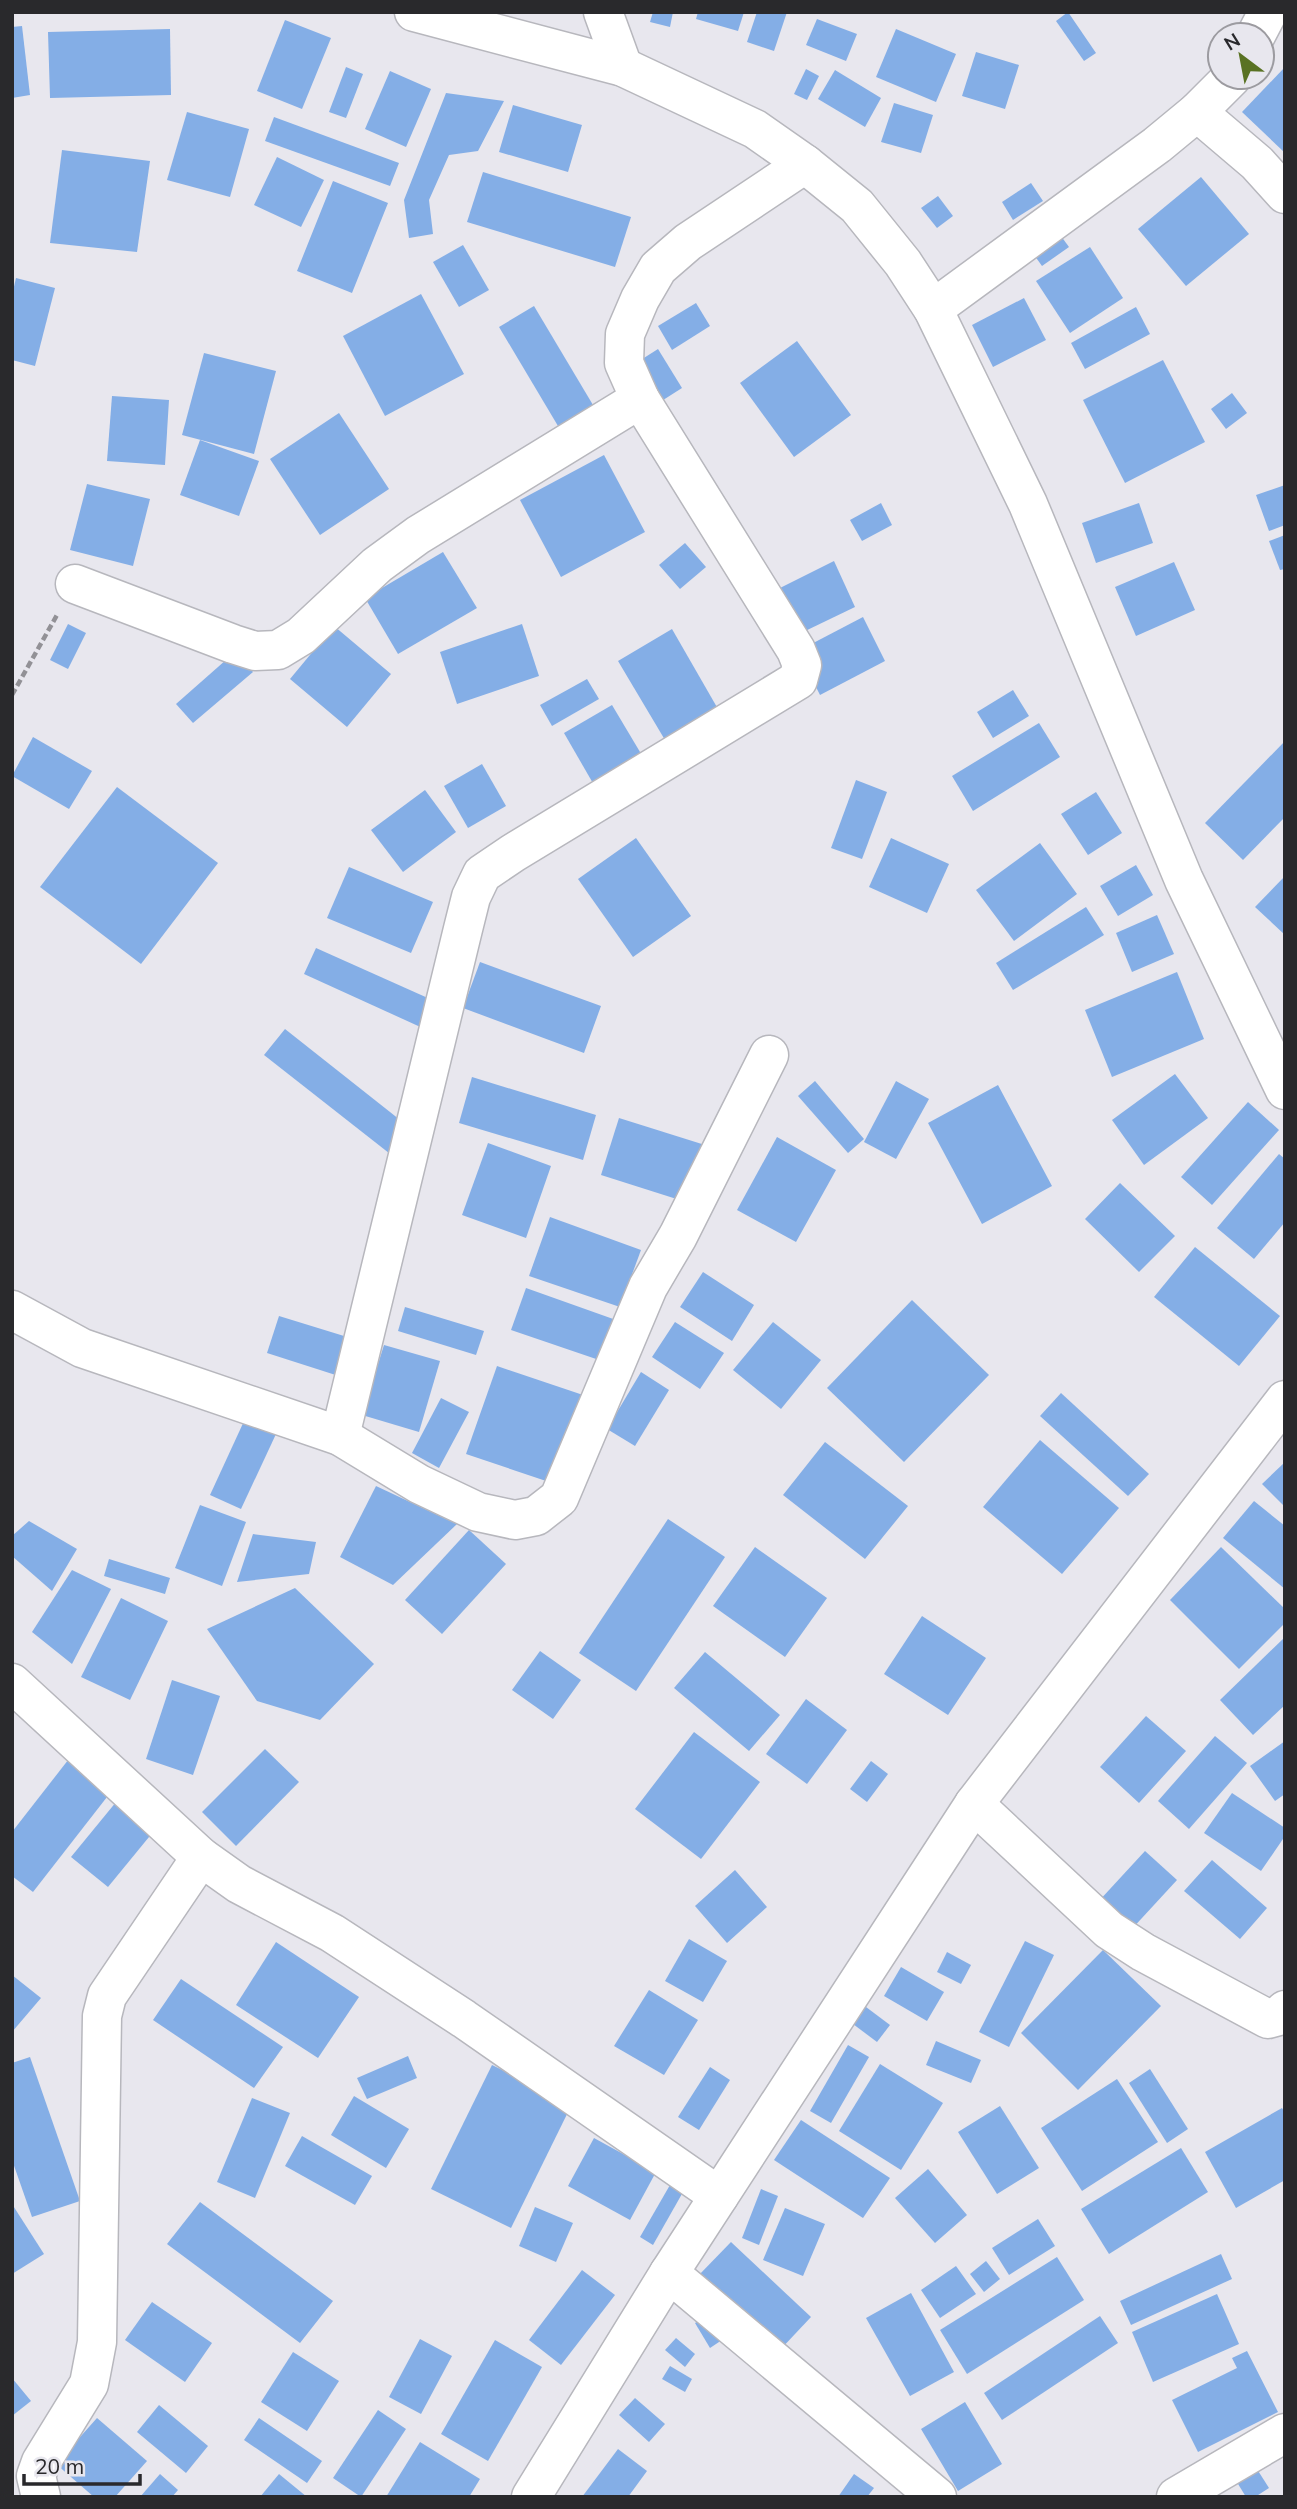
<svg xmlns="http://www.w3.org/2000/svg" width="1297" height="2509" viewBox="0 0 1297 2509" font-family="Mulish,sans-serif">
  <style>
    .building { fill: #84aee6 }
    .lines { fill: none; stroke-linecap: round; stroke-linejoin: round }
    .minor-casing { stroke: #b7b7bd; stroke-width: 41 }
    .tertiary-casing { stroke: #b7b7bd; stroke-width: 41 }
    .path { stroke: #929196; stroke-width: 4.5; stroke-dasharray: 7 3.5; stroke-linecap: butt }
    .minor { stroke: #fff; stroke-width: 38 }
    .tertiary { stroke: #fff; stroke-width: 38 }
  </style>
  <rect width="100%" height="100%" fill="#e8e7ee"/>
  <g class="building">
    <path d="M653,12H673L670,27L650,22Z"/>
    <path d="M698,12H744L738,31L696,19Z"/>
    <path d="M757,12H787L774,51L747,42Z"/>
    <path d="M1068,12L1096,53L1084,61L1056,21Z"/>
    <path d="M817,19L857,34L846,61L806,45Z"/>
    <path d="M285,20L331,38L302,109L257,91Z"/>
    <path d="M22,26L30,95L12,98V27Z"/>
    <path d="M170,29L171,95L50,98L48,32Z"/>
    <path d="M896,29L956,54L936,102L876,77Z"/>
    <path d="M976,52L1019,65L1005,109L962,96Z"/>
    <path d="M346,67L363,74L346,118L329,112Z"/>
    <path d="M1285,67V153L1242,112Z"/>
    <path d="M806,69L819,76L807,100L794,94Z"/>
    <path d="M835,70L881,98L865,127L818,99Z"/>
    <path d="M390,71L431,89L406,147L365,129Z"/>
    <path d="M446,93L504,101L478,151L449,155L429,200L433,234L409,238L404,200Z"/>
    <path d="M894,103L933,115L921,153L881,142Z"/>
    <path d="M513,105L582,125L568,172L499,152Z"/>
    <path d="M187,112L249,129L230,197L167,180Z"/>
    <path d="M274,117L399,163L390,186L265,141Z"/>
    <path d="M62,150L150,161L137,252L50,243Z"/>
    <path d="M277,157L324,180L301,227L254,205Z"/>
    <path d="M483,172L631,217L615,267L467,222Z"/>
    <path d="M1201,177L1249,234L1186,286L1138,229Z"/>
    <path d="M333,181L388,203L352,293L297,271Z"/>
    <path d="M1031,183L1043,201L1013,220L1002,202Z"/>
    <path d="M938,196L953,216L937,228L921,208Z"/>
    <path d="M1058,232L1069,247L1042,266L1032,252Z"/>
    <path d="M463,245L489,290L459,307L433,262Z"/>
    <path d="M1090,247L1123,298L1070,333L1036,281Z"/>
    <path d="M16,278L55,288L35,366L12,360V295Z"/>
    <path d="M421,294L464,374L385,416L343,336Z"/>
    <path d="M1024,298L1046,340L993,367L972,325Z"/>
    <path d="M696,303L710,326L672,350L658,326Z"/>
    <path d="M534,306L593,405L558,426L499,327Z"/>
    <path d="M1136,307L1150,334L1085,369L1071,343Z"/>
    <path d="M797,341L851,415L794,457L740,383Z"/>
    <path d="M658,349L682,388L660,402L636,363Z"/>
    <path d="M204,353L276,371L254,454L182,435Z"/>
    <path d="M1163,360L1205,442L1125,483L1083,400Z"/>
    <path d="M1232,393L1247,413L1226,429L1211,409Z"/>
    <path d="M112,396L169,400L165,465L107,461Z"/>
    <path d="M339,413L389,489L320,535L270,459Z"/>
    <path d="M200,440L259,461L239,516L180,495Z"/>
    <path d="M604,455L645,532L561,577L520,500Z"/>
    <path d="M87,484L150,499L133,566L70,550Z"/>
    <path d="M1285,485V525L1269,531L1256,495Z"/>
    <path d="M881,503L892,525L862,541L850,520Z"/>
    <path d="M1139,503L1153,543L1096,563L1082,523Z"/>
    <path d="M1285,535V569L1280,570L1269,541Z"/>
    <path d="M685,543L706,567L680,589L659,565Z"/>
    <path d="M443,552L477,608L398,654L365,598Z"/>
    <path d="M834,561L855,607L801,633L780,588Z"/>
    <path d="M1174,562L1195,610L1136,636L1115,587Z"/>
    <path d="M863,617L885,661L820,695L798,651Z"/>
    <path d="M68,624L86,633L68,669L50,660Z"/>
    <path d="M522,624L539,676L457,704L440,652Z"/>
    <path d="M334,626L391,674L347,727L290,679Z"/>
    <path d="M672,629L718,709L665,740L618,661Z"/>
    <path d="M235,652L253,672L193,723L176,704Z"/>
    <path d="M587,679L599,699L552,726L540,705Z"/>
    <path d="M1013,690L1029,716L993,738L977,712Z"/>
    <path d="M612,705L643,757L594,785L564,733Z"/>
    <path d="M1039,723L1060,757L973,811L952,776Z"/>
    <path d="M33,737L92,771L69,809L12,776Z"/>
    <path d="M1285,741V817L1243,860L1205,823Z"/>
    <path d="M482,764L506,806L468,828L444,786Z"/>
    <path d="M856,780L887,792L862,859L831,848Z"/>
    <path d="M117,787L218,863L141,964L40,887Z"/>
    <path d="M425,790L456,832L403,872L371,830Z"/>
    <path d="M1096,792L1122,833L1088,855L1061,814Z"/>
    <path d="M636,838L691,916L633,957L578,879Z"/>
    <path d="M891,838L949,864L927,913L869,887Z"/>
    <path d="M1040,843L1077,894L1014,941L976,890Z"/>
    <path d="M1136,865L1153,895L1118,916L1100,886Z"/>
    <path d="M349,867L433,902L411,953L327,918Z"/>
    <path d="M1285,876V935L1255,907Z"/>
    <path d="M1086,907L1104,935L1013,990L996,963Z"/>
    <path d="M1157,915L1174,954L1132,972L1116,933Z"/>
    <path d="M316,948L439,1003L427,1030L304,974Z"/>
    <path d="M480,962L601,1006L584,1053L463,1008Z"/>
    <path d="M1177,972L1204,1039L1112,1077L1085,1010Z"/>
    <path d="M285,1029L414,1131L394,1157L264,1055Z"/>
    <path d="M1175,1074L1208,1118L1144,1165L1112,1120Z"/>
    <path d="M472,1077L596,1115L583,1160L459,1123Z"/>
    <path d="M815,1081L864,1139L848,1153L798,1096Z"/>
    <path d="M896,1081L929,1099L896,1159L864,1142Z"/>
    <path d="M998,1085L1052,1186L982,1224L928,1123Z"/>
    <path d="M1248,1102L1279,1130L1212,1205L1181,1177Z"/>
    <path d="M619,1118L705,1145L686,1202L601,1175Z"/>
    <path d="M777,1137L836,1170L796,1242L737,1210Z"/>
    <path d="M488,1143L551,1166L526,1238L462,1215Z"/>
    <path d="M1279,1154L1285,1159V1222L1254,1259L1217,1228Z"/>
    <path d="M1120,1183L1175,1236L1139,1272L1085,1219Z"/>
    <path d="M550,1217L641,1250L620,1307L529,1276Z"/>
    <path d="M1195,1247L1280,1316L1239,1366L1154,1297Z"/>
    <path d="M703,1272L754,1305L732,1341L680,1307Z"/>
    <path d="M526,1288L616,1320L602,1361L511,1330Z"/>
    <path d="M912,1300L989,1375L904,1462L827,1388Z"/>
    <path d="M405,1307L484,1331L476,1355L398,1331Z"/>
    <path d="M279,1316L357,1340L345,1378L267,1353Z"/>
    <path d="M675,1322L724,1353L700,1389L652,1357Z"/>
    <path d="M773,1322L821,1360L781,1409L733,1370Z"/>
    <path d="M384,1345L440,1361L419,1432L362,1415Z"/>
    <path d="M497,1366L586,1396L555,1484L466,1454Z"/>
    <path d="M641,1372L669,1390L635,1446L607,1429Z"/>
    <path d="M1061,1393L1149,1474L1128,1496L1040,1416Z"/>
    <path d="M441,1398L469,1412L439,1468L412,1453Z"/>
    <path d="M245,1419L276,1434L241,1509L210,1495Z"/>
    <path d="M1040,1440L1119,1508L1062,1574L983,1507Z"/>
    <path d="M825,1442L908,1506L865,1559L783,1495Z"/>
    <path d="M1285,1462V1507L1262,1484Z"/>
    <path d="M376,1486L457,1524L393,1585L340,1557Z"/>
    <path d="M1254,1501L1285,1526V1589L1223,1538Z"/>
    <path d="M200,1505L246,1522L222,1586L175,1568Z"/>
    <path d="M668,1519L725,1557L636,1691L579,1653Z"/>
    <path d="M29,1521L77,1549L52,1591L12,1556V1536Z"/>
    <path d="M469,1530L506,1564L442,1634L405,1600Z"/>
    <path d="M253,1534L316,1542L309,1574L237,1582Z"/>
    <path d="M755,1547L827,1598L785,1657L713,1606Z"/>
    <path d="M1221,1547L1285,1609V1623L1239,1669L1170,1600Z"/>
    <path d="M109,1559L170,1578L165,1594L104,1576Z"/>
    <path d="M72,1570L111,1589L72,1664L32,1632Z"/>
    <path d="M295,1588L374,1664L320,1720L257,1701L207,1629Z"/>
    <path d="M121,1598L168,1621L130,1700L81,1677Z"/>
    <path d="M922,1616L986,1658L948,1715L884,1674Z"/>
    <path d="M1285,1637V1705L1253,1735L1220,1700Z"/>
    <path d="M540,1651L581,1680L553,1719L512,1690Z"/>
    <path d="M705,1652L780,1715L749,1751L674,1688Z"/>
    <path d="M172,1680L220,1696L193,1775L146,1759Z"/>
    <path d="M806,1699L847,1730L807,1784L766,1754Z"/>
    <path d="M1146,1716L1186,1751L1139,1803L1100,1767Z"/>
    <path d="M694,1732L760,1782L701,1859L635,1809Z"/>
    <path d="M1215,1736L1247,1763L1189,1829L1158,1801Z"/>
    <path d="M1285,1741V1794L1275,1801L1250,1766Z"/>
    <path d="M265,1749L299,1782L236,1846L202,1812Z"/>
    <path d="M72,1755L114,1788L33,1892L12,1876V1832Z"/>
    <path d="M871,1761L888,1774L867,1802L850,1789Z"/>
    <path d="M1232,1793L1285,1828V1836L1261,1871L1204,1833Z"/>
    <path d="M121,1796L158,1826L108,1887L71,1857Z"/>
    <path d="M1145,1851L1177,1880L1130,1931L1098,1902Z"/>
    <path d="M1212,1860L1267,1908L1240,1939L1184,1891Z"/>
    <path d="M735,1870L767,1907L727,1943L695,1906Z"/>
    <path d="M689,1939L727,1961L703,2002L665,1981Z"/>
    <path d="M1025,1941L1054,1955L1009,2047L979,2032Z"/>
    <path d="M276,1942L359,1997L318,2058L236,2005Z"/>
    <path d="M1103,1950L1161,2006L1078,2090L1021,2033Z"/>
    <path d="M947,1952L971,1965L961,1984L937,1972Z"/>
    <path d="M901,1967L944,1992L927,2021L884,1996Z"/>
    <path d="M12,1975L41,1998L12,2032Z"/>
    <path d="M181,1979L283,2047L254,2088L153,2020Z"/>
    <path d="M649,1990L698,2020L664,2075L614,2046Z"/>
    <path d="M862,2004L890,2025L877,2042L849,2021Z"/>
    <path d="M936,2041L981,2060L971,2083L926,2065Z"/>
    <path d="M848,2045L869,2057L831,2123L810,2111Z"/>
    <path d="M408,2056L417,2078L367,2099L357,2078Z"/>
    <path d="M30,2057L80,2201L32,2217L12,2160V2063Z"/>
    <path d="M880,2064L943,2103L901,2170L839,2131Z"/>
    <path d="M492,2065L572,2104L511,2228L431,2189Z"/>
    <path d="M710,2067L730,2080L699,2130L678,2117Z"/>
    <path d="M1150,2069L1188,2129L1167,2143L1129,2083Z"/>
    <path d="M1117,2079L1158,2142L1082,2191L1041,2128Z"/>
    <path d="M354,2096L409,2129L386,2168L331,2135Z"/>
    <path d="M252,2098L290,2113L255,2198L217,2182Z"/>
    <path d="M1000,2106L1039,2168L997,2194L958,2132Z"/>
    <path d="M1282,2108L1285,2113V2180L1236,2208L1205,2152Z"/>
    <path d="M801,2120L890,2178L863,2218L774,2160Z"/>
    <path d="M302,2136L372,2176L355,2205L285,2166Z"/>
    <path d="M594,2138L656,2172L630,2220L568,2186Z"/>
    <path d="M1181,2148L1208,2192L1109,2254L1081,2209Z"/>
    <path d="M928,2169L967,2215L935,2243L895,2198Z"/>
    <path d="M674,2178L687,2185L653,2245L640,2237Z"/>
    <path d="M761,2189L778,2196L759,2245L742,2238Z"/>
    <path d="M200,2202L333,2301L300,2343L167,2244Z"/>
    <path d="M12,2204L44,2254L12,2274Z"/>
    <path d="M535,2207L573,2223L556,2262L519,2246Z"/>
    <path d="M785,2208L825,2224L803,2276L763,2260Z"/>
    <path d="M1038,2219L1055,2246L1009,2275L992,2248Z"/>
    <path d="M731,2242L811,2317L779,2351L698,2276Z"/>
    <path d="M1221,2254L1232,2279L1131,2325L1120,2301Z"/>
    <path d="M1057,2257L1084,2300L967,2374L940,2330Z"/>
    <path d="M986,2261L1000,2279L984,2292L970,2274Z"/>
    <path d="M956,2266L976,2294L940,2318L921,2290Z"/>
    <path d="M582,2270L615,2295L561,2365L529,2340Z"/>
    <path d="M911,2293L954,2372L910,2396L866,2318Z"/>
    <path d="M1217,2294L1239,2344L1153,2382L1132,2332Z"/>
    <path d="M152,2302L212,2343L185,2382L125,2340Z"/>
    <path d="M710,2314L725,2338L710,2348L695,2323Z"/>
    <path d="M1100,2316L1118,2343L1002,2420L984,2393Z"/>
    <path d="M676,2338L695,2354L685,2367L665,2350Z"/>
    <path d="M420,2339L452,2356L421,2414L389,2397Z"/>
    <path d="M495,2340L542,2367L488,2461L441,2434Z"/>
    <path d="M1247,2351L1278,2412L1198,2452L1172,2400L1237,2368L1232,2358Z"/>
    <path d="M293,2352L339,2381L307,2431L261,2402Z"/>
    <path d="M670,2366L692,2379L685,2392L662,2379Z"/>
    <path d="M12,2378L31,2401L12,2416Z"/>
    <path d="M635,2398L665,2424L649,2442L619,2415Z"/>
    <path d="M965,2402L1002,2464L958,2491L921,2429Z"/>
    <path d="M159,2405L208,2446L186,2473L137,2432Z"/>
    <path d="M378,2410L406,2429L361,2497L333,2478Z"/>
    <path d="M97,2418L147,2461L115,2497H94L56,2464Z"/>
    <path d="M259,2418L322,2461L307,2483L244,2440Z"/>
    <path d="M420,2442L480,2479L469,2497H386Z"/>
    <path d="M618,2449L647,2471L628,2497H582Z"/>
    <path d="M1255,2466L1269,2488L1255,2497H1246L1235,2479Z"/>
    <path d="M160,2474L178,2490L172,2497H140Z"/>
    <path d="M279,2474L307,2497H260Z"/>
    <path d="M854,2474L874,2488L867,2497H838Z"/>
  </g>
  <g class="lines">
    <defs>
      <g id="minor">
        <path d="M414,12L623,67L755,129L805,164L857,206L903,263L933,309L1028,504L1184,880L1285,1090"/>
        <path d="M603,12L623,67"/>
        <path d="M1256,35L1268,12"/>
        <path d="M1197,112L1257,163L1285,194"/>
        <path d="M933,309L1157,145L1197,112L1232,77"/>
        <path d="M75,584L233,644L255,651L278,650L301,636L377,565L418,535L640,399"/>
        <path d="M12,1310L82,1348L340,1436L419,1484L478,1512L515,1520L536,1516L559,1498L648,1287L678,1236L769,1055"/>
        <path d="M340,1436L463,929L471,897L482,874L513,853L798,680L802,665L796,650L640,399L624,363L625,334L640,299L658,268L688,242L805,164"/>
        <path d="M12,1683L201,1857L239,1884L332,1933L464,2019L719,2196"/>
        <path d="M974,1804L1109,1930L1143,1952L1268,2019L1279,2016L1285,2010"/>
        <path d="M669,2273L937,2497"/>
        <path d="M41,2497L36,2476L41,2462L89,2384L97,2342L102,2016L107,1996L201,1857"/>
        <path d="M1176,2497L1285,2433"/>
      </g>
      <path id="tertiary" d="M531,2497L669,2273L974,1804L1285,1400"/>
    </defs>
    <use href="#minor" class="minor-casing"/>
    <use href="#tertiary" class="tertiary-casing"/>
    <path class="path" d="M12,695L57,615"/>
    <use href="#minor" class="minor"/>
    <use href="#tertiary" class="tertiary"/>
  </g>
  <rect width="1297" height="2509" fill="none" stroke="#29292c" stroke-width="28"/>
  <g transform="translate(1241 56) rotate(328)"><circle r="33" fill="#e8e7ee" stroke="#9c9ba0" stroke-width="2"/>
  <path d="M0-5L12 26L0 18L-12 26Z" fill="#597223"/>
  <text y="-10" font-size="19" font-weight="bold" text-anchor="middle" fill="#29292c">N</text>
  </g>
  <path d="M24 2474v10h116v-10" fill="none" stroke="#29292c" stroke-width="3.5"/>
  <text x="35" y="2474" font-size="21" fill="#29292c" stroke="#e8e7ee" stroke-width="5" paint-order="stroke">20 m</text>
</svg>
